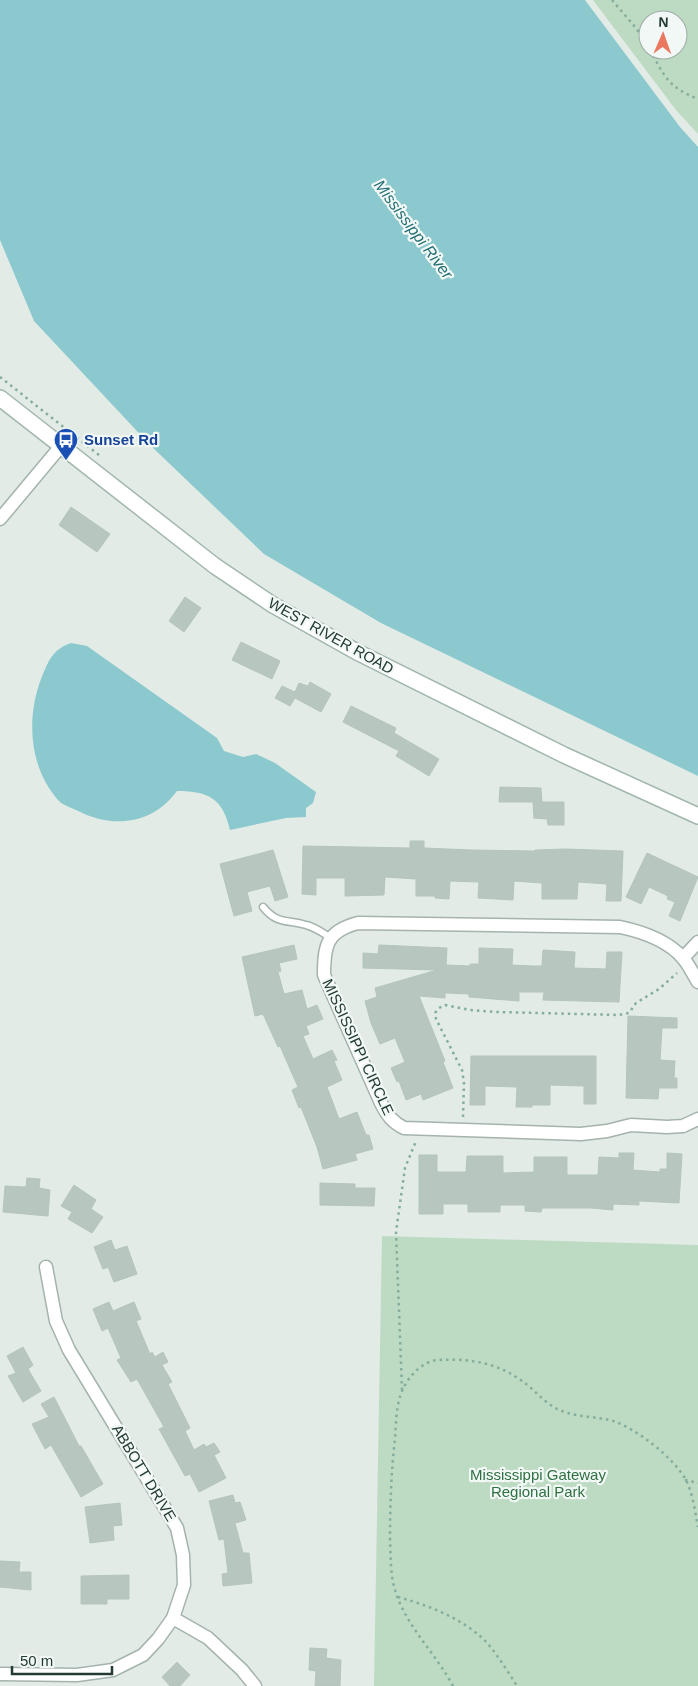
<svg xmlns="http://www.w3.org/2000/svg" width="698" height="1686" viewBox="0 0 698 1686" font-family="Helvetica,sans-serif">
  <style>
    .green { fill: #bcdbc2; fill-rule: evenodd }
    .water { fill: #8cc9ce }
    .building { fill: #b7c6bf; stroke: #b4c5bd }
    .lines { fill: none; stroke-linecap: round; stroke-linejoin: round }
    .lane-casing { stroke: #a5b3ad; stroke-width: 9 }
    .street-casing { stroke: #a5b3ad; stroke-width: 15 }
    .secondary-casing { stroke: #a1b6ad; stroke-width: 18 }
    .path { stroke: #84ad9d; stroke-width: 2.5; stroke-dasharray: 2.5 4; stroke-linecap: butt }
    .lane { stroke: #fff; stroke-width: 6 }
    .street { stroke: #fff; stroke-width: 12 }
    .secondary { stroke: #fff; stroke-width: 15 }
    .labels { text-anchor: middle; stroke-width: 4.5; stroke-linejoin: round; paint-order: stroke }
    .transit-label { font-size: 15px; font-weight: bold; fill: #164399; stroke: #f2f8f5; text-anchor: start }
    .street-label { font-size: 15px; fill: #233b33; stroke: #f2f8f5 }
    .park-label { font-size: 15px; fill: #2f7043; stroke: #f2f8f5 }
    .water-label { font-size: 16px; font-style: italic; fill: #206d74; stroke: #f2f8f5 }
  </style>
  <rect width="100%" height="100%" fill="#e2ebe6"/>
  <g class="green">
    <path d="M593,0H698V134L676,110ZM648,20H678V50H648Z"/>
    <path d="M382,1236L698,1245V1686H374Z"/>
  </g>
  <g class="water">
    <path d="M0,0H585L680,127L698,147V776L381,623L264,554L150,445L34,321L0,240Z"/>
    <path d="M71,643L87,646L217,738L224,751L243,757L256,754L275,763L316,792L313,803L306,808V817L286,818L230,830C223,799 209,791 177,791C152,825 112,829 76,810C70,807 63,805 59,801C29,768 26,719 41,679C49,660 52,650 71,643Z"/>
  </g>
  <g class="building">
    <path d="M71,507L110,534L97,552L59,525Z"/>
    <path d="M185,597L201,608L184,632L169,621Z"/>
    <path d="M241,642L280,661L272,679L232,660Z"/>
    <path d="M310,682L331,694L321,712L295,698L290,706L275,698L282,686L295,692L299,683L308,686Z"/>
    <path d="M351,706L396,728L394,733L439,759L429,776L396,756L399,751L343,722Z"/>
    <path d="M500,787L541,788L542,802H564V825H548L547,819L534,818L533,802H499Z"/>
    <path d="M410,841H424V848L472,850L535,851V850L565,849L623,851L621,901H606L607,884L578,882L577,899H542V883L514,881L513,900L478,898L479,882L450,881L449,899L435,898V896H416V879L385,877L384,895L345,896V878H316V895L302,894L303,846L410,848Z"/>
    <path d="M273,850L288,897L275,901L270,886L247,892L252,911L234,916L220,864Z"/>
    <path d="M647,853L698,877L680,921L669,916L675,902L667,899L668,896L649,887L641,904L626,897Z"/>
    <path d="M294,945L297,959L279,963L281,971L278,972L284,994L302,990L307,1009L317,1005L323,1019L306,1026L309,1034L303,1036L313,1059L332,1050L337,1060L334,1061L342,1080L327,1087L339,1119L357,1112L366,1135H369L373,1149L355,1154L357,1160L323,1169L317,1147L301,1107L299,1108L292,1090L298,1087L280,1046L278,1047L263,1014L255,1016L242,957Z"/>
    <path d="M379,945L447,948L446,965L470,966V964H479V948L513,949L512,965L532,966H542L543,950L575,952L574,968L606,969L607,952H622L619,1002L543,1000L544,992H519V1001L469,997V994L445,993V998L419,996L445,1061L443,1062L453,1088L423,1100L421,1094L406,1100L399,1081L397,1082L391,1068L405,1062L395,1038L380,1044L371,1023L365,1001L377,997L375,988L437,970L363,968V953L378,954Z"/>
    <path d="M628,1016L677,1018V1028H662L660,1060L675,1061L674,1078H677V1088H659L658,1099L626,1098Z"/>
    <path d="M471,1056H596V1104H584V1086L550,1085V1105H532V1107H516L517,1087L485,1086V1105H470Z"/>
    <path d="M619,1153H634L633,1170L660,1172V1169H667V1153L682,1154L679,1203L639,1201V1205L613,1204V1210L591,1208H542L541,1212L525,1211V1205H500V1212H468V1204H443V1214H419V1155H437V1172H466L467,1156H503V1173L534,1172V1157H567V1175H598L599,1157L619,1158Z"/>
    <path d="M27,1178L40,1179L39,1188L50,1190L48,1216L3,1212L5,1186L26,1187Z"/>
    <path d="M320,1183L355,1184V1188H375L374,1206L320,1205Z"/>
    <path d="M74,1185L96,1200L91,1209L103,1217L92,1233L68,1219L72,1212L61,1206Z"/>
    <path d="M111,1240L115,1250L127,1246L137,1274L114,1282L108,1267L103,1269L94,1247Z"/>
    <path d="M109,1302L113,1311L134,1302L141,1319L136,1321L150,1354L152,1352L155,1357L163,1352L168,1362L162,1365L172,1382L168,1384L190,1428L185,1431L194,1450L204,1444L206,1447L214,1443L220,1452L214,1455L226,1478L199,1492L190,1474L185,1476L159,1429L164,1427L137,1379L131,1382L117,1360L121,1358L108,1328L102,1331L93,1309Z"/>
    <path d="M23,1347L33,1365L28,1369L41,1391L23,1402L8,1376L16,1373L7,1356Z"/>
    <path d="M54,1397L79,1446H81L103,1484L81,1497L51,1445L45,1449L32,1424L49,1417L41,1404Z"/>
    <path d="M233,1495L235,1503L240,1502L246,1520L235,1523L243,1553H249L252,1583L223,1586L222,1574L228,1573L224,1539L219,1540L209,1501Z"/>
    <path d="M120,1503L122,1525L113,1526L114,1540L90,1543L85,1507Z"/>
    <path d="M0,1561L20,1562L19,1572H31V1590L0,1587Z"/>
    <path d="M129,1575V1599H107V1604H81V1576Z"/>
    <path d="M310,1648L327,1649L326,1658L341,1660L340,1686H315L316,1671L309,1670Z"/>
    <path d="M177,1662L190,1675L180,1686H170L162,1677Z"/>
  </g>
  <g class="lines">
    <defs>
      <path id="lane" d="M263,907C278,925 286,919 306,925C315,927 323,933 331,938"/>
      <g id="street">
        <path d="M0,519L61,446"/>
        <path d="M683,958L698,942"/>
        <path d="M698,982C693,974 689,965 683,958C667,940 644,932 620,927L358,923C327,931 324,945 324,975L381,1103C387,1115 392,1122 404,1128L581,1134L607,1131L631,1125L667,1127L683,1126L698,1119"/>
        <path d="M173,1618L208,1638L242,1670L255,1686"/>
        <path d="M0,1674L77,1675L113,1670L143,1655L158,1639L173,1618L184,1585L183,1555L177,1528L69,1350L56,1321L46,1267"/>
      </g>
      <path id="secondary" d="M0,398L215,566L273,605L357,652L564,755L698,816"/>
    </defs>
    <use href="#lane" class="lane-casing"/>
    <use href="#street" class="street-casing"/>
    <use href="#secondary" class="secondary-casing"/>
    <g class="path">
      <path d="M612,0L636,28L648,46"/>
      <path d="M650,50C665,77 668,87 698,99"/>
      <path d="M0,377L99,455"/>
      <path d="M463,1117L464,1083L462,1070L436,1019L435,1013L439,1008L445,1005L470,1010L497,1012L619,1015L629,1013L636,1003L659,989L677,973"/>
      <path d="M402,1390L396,1232L405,1168L416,1141"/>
      <path d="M685,1480L698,1483"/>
      <path d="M398,1597C430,1606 465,1619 488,1644C499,1657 508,1672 517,1686"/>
      <path d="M453,1686C436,1654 407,1627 396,1593C390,1576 391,1558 390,1541C390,1506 391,1474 395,1439C396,1423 396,1406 402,1391C408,1377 422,1361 438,1360C474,1358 504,1364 532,1389C541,1397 550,1407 562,1411C579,1418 597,1416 613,1421C637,1429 674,1458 686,1480C693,1494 695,1512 698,1527"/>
    </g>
    <use href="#lane" class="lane"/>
    <use href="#street" class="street"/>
    <use href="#secondary" class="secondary"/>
  </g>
  <defs>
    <symbol id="bus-pin" viewBox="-11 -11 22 30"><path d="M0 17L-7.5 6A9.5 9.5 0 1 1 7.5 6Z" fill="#1a4fb4" stroke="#f2f8f5"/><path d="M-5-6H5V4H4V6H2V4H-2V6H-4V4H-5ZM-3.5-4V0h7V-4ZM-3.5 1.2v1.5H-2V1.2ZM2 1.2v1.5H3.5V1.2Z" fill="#fff"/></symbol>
  </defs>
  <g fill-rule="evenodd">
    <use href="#bus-pin" x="52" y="426" width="28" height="38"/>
  </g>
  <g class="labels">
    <g class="transit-label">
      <text x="84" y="445">Sunset Rd</text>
    </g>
    <g class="street-label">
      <text transform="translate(331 636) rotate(29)" y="5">WEST RIVER ROAD</text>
      <text transform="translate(358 1047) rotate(65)" y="5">MISSISSIPPI CIRCLE</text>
      <text transform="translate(144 1473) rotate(59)" y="5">ABBOTT DRIVE</text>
    </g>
    <g class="park-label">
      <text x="538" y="1480">Mississippi Gateway<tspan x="538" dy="17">Regional Park</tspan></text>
    </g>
    <g class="water-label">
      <text transform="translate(414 229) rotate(53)" y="6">Mississippi River</text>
    </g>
  </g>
  <g transform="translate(663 35) rotate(2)"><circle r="24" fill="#f2f8f5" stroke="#9faca7"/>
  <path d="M0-4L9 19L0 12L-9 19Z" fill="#eb7760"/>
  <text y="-8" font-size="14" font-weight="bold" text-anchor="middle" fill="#233b33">N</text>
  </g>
  <path d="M12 1666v8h100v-8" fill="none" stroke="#233b33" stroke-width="2.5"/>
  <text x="20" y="1666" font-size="15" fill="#233b33" stroke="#f2f8f5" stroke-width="4" paint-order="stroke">50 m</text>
</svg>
